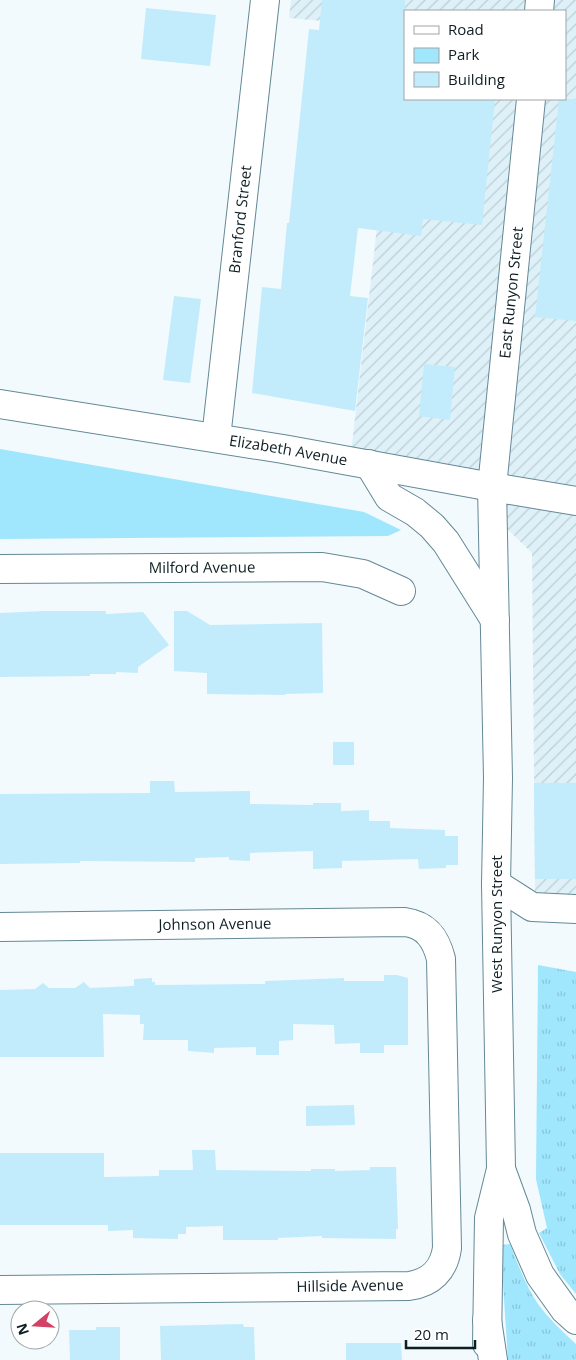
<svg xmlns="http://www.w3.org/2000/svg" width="576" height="1360" viewBox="0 0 576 1360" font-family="'Open Sans',sans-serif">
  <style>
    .industrial { fill: url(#industrial-furrows); fill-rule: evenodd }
    .grass { fill: url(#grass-tufts) }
    .park { fill: #a0e6fd }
    .building { fill: #c2ecfb }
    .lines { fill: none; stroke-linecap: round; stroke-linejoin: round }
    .street-casing { stroke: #648996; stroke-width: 30 }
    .secondary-casing { stroke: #648996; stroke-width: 30 }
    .highway-casing { stroke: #648996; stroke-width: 30 }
    .street { stroke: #fff; stroke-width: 28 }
    .secondary { stroke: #fff; stroke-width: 28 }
    .highway { stroke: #fff; stroke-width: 28 }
    .labels { text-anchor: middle; stroke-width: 4.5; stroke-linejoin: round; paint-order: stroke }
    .street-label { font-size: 15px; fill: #0f1e23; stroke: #fff }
  </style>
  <defs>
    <pattern id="industrial-furrows" width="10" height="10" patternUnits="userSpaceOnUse" patternTransform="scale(1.25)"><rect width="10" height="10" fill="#def1f8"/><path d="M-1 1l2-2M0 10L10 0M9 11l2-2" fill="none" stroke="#bdced4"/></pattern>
    <pattern id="grass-tufts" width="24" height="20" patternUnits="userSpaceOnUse" patternTransform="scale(1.25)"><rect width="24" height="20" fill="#a0e6fd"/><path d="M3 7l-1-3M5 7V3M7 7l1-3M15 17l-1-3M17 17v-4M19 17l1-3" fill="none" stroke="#89c5d9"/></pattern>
  </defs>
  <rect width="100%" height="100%" fill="#f2fafd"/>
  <path class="industrial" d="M291,0H576V896L535,893L532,553L467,490L349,470L400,28L289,18ZM405,11H565V99H405Z"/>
  <g class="grass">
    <path d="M538,965L576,972V1294L560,1274L539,1233L547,1228L536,1179Z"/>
    <path d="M510,1244C518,1265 526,1286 538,1304C549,1319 563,1332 576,1344V1360H508L502,1269V1245Z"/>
  </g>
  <path class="park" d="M0,449L364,512L401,530L388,536L0,539Z"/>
  <g class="building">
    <path d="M322,0H405V99H495L482,225L423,219L421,236L358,228L350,296L368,298L355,411L252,393L262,287L281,289L287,223H289L309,29L319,30Z"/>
    <path d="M146,8L216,15L210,66L141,59Z"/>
    <path d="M559,99H576V321L535,317Z"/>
    <path d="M174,296L201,299L190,383L163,380Z"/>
    <path d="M424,364L455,367L450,420L419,416Z"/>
    <path d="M44,611H106V614L143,612L169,645L138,667V673L116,672V674H90V676L0,677V613Z"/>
    <path d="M174,611H187L210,625L322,623L323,693L285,694V695L207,694V673L174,671Z"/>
    <rect x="333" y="742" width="21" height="23"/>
    <path d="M150,781H174L175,792L250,791V804L313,805V803H341V811L369,810V821H390V828L445,830V836H458V865H446V868L419,869L418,859L342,861V868L313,869V851L250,853V861L229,860V857L195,858V862L80,861V863L0,864V794L150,793Z"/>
    <path d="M534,783H576V879H535Z"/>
    <path d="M384,975H397L408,978V1045H384V1053H360V1043L335,1044L334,1025L293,1024V1040L279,1041V1055H256V1047L214,1048V1053L188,1051V1040H143L144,1024H140V1015L103,1014L104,1057H0V990L35,989L43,983L49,988H75L84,982L90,988L133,986L134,985V979L152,978V982H155V985L265,984V981L344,978V981H384Z"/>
    <path d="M354,1105L355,1125L306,1126V1106Z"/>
    <path d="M192,1150H215L216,1170L311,1171V1169H335V1171L370,1170V1167H396L398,1229H396V1239L322,1238V1236L278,1238V1240H223V1226L186,1227V1234H178V1239L133,1238V1230L108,1231V1225H0V1153H104V1177L159,1176V1170H193Z"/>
    <path d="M243,1324L244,1327H254L255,1360H161L160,1326Z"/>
    <path d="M96,1327H120V1360H70L69,1330H96Z"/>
    <path d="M346,1343H401L402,1360H346Z"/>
  </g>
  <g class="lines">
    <defs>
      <g id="street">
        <path id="s1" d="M216,438L265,0"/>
        <path id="s2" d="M0,569L322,567L363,574L401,591"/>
        <path d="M496,884L532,907L576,909"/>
        <path id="s3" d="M0,927L405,922C427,925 436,939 441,959L447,1248C444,1270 431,1283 409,1286L0,1290"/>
      </g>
      <g id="secondary">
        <path d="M539,11L540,0"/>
        <path id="s4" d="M0,404L283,449L492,487L576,501"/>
        <path d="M369,464L389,497L415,512L432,526L446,542L495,620"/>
        <path id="s5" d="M487,1344L489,1218L501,1169L496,884L498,778L492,487L531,99"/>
      </g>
      <g id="highway">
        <path d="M501,1169L516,1210L522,1234L540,1275L565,1310L576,1320"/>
        <path d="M487,1320L493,1360"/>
      </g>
    </defs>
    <use href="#street" class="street-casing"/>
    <use href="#secondary" class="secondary-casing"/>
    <use href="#highway" class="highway-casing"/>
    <use href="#street" class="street"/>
    <use href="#secondary" class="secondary"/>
    <use href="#highway" class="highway"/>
  </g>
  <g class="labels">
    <g class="street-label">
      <text dy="5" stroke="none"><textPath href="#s1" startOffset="220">Branford Street</textPath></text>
      <text dy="5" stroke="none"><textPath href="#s5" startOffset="1054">East Runyon Street</textPath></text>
      <text dy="5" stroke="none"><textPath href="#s4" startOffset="292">Elizabeth Avenue</textPath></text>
      <text dy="5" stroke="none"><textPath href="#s2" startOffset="202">Milford Avenue</textPath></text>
      <text dy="5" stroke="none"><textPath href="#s3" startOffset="215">Johnson Avenue</textPath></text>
      <text transform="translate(497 924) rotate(-90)" y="5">West Runyon Street</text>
      <text transform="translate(350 1286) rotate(-1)" y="5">Hillside Avenue</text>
    </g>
  </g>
  <rect x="404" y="10" width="162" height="90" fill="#ffffff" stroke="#9fa5a7"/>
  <rect x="414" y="26" width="25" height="8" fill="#ffffff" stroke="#9fa5a7"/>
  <text x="448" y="35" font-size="15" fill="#0f1e23">Road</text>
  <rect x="414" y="48" width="25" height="15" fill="#a0e6fd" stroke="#9fa5a7"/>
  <text x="448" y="60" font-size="15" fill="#0f1e23">Park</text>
  <rect x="414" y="72" width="25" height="15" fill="#c2ecfb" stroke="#9fa5a7"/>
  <text x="448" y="85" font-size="15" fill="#0f1e23">Building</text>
  <g transform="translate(35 1325) rotate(252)"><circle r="24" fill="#ffffff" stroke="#9fa5a7"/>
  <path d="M0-4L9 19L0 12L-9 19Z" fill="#d24264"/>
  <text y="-8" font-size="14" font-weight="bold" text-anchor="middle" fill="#0f1e23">N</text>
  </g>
  <path d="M406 1340v8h69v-8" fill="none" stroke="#0f1e23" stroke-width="2.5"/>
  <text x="414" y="1340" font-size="15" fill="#0f1e23" stroke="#ffffff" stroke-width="4" paint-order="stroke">20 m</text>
</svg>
